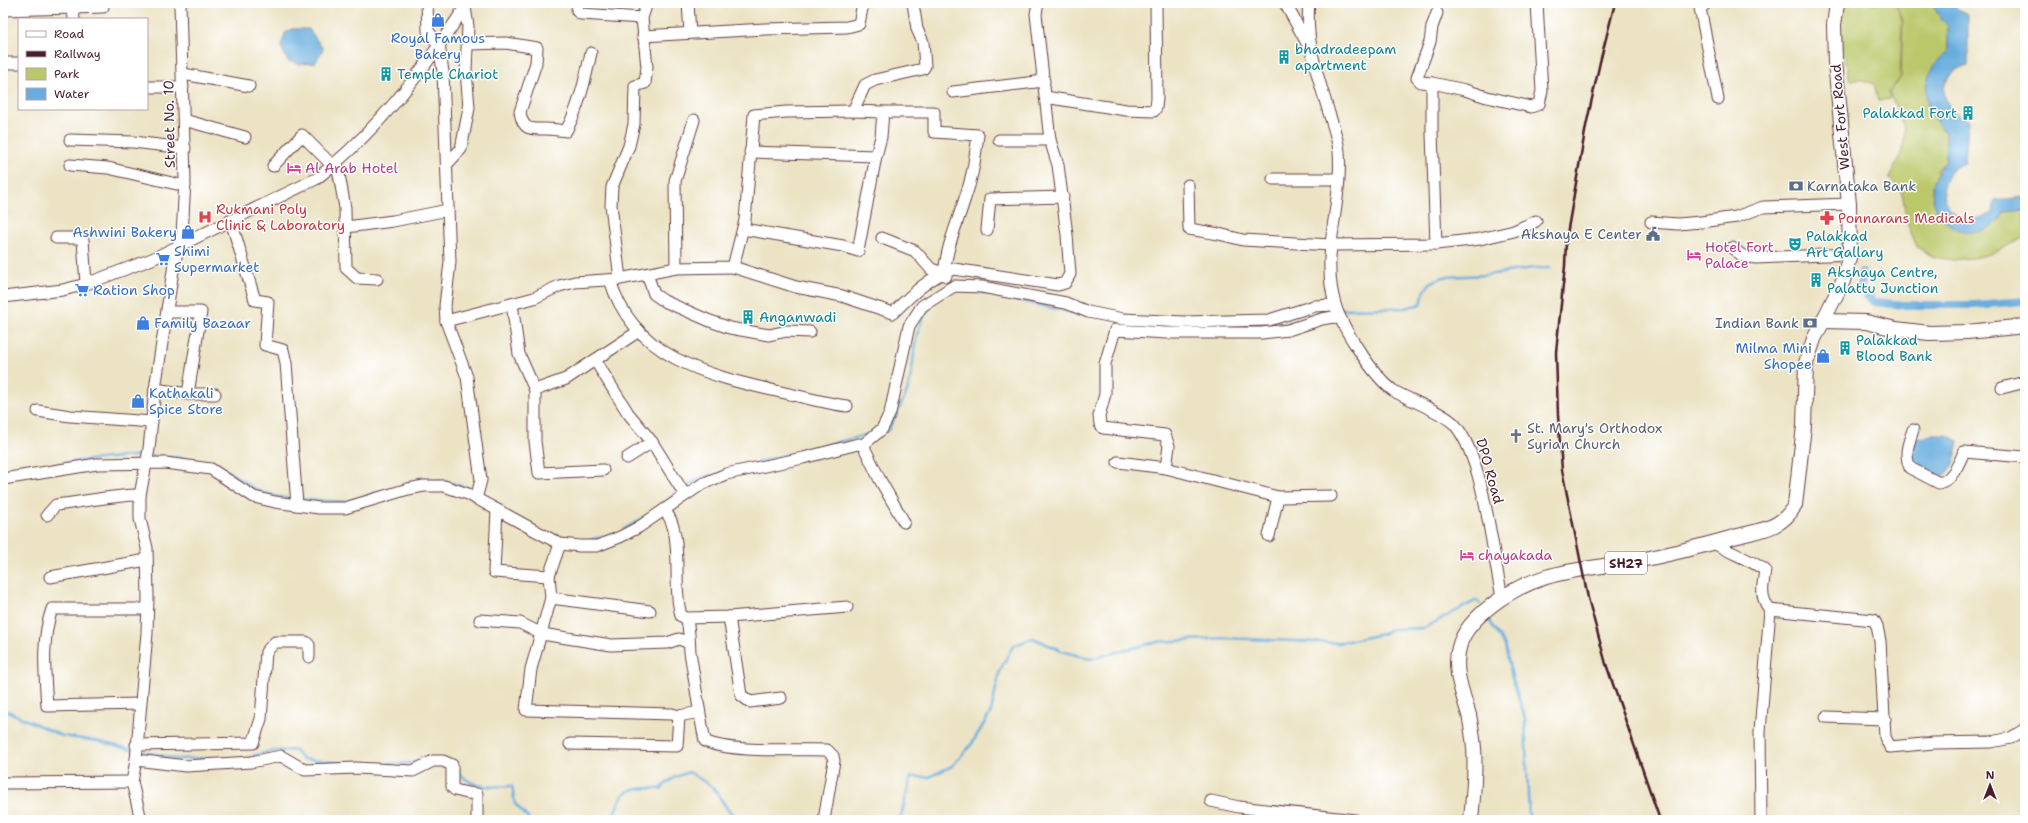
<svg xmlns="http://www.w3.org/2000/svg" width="2028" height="823" viewBox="0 0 2028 823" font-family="'Shantell Sans',sans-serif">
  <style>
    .green { fill: #bbc86a; stroke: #82744a }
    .water { fill: #68adde; stroke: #596684 }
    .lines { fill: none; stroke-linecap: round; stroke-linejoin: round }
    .stream { stroke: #68adde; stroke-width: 2.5 }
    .canal { stroke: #68adde; stroke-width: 8 }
    .minor-casing { stroke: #623c42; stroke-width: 13 }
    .major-casing { stroke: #623c42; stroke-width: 16 }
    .minor { stroke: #fff; stroke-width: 11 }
    .major { stroke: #fff; stroke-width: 14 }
    .rail { stroke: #4a1f2b; stroke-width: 2.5 }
    .labels { text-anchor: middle; stroke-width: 3; stroke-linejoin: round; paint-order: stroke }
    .shield { fill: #fff; stroke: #80626b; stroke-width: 1 }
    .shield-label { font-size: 13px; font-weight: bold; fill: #4a1f2b }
    .shop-label { font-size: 14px; fill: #366cbe; stroke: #fff; text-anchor: start }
    .culture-label { font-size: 14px; fill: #0d838f; stroke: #fff; text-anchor: start }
    .street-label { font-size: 14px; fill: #4a1f2b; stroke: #fff }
    .hotel-label { font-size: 14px; fill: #b23c85; stroke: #fff; text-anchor: start }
    .service-label { font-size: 14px; fill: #4e5e75; stroke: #fff; text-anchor: end }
    .health-label { font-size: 14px; fill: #be3a42; stroke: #fff; text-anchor: start }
    .worship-label { font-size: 14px; fill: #5b616d; stroke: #fff; text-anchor: start }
  </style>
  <rect width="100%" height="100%" fill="#fff"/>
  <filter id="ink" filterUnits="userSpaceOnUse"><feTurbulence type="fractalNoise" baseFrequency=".025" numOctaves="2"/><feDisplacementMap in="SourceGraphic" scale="8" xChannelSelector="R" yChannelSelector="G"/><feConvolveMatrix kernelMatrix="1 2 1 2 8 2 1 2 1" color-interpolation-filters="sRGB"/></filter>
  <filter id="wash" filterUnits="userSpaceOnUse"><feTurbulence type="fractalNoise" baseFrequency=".012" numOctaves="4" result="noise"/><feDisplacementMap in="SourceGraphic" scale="16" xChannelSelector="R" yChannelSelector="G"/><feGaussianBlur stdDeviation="0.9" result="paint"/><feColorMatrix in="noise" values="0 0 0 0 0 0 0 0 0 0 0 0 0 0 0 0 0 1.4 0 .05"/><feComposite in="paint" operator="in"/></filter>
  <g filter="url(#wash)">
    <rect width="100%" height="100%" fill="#ece3c4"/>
    <path class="green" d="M1841,3H1896L1897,8L1898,3H1931L1942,20L1948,25V51C1919,75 1920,108 1946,133V161L1937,170L1943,219L2000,221L2004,212L2025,210V237L1991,254L1973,258L1953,260L1933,257L1917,247L1907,223L1902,192L1889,178C1910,139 1909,132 1889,93L1901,77L1903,21L1898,9L1902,21L1900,78L1888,92L1890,99L1878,101L1874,84L1862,80H1850L1838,32Z"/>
    <g class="water">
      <path d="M1931,3H1952L1959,10L1968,14V65C1935,74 1938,109 1968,120L1965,163C1961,164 1957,166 1954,168C1928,188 1954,237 1993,212L1995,200L2025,197V210L2004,212C1979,261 1901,212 1946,161V133C1920,107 1918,76 1948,51V26L1942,20Z"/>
      <path d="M292,29H309L323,49L315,63L299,64L288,61L281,47L285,33Z"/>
      <path d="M1931,435H1947L1959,441C1956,456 1954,468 1942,479L1912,463L1911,450L1916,439Z"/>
    </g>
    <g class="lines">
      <g class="stream">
        <path d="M979,292L1080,314"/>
        <path d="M1340,309L1405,308L1421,304L1424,292L1430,283L1443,277L1487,275L1533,268H1549"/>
        <path d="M1225,328L1277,326L1295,322"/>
        <path d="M888,430C895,416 905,401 909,385C917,354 910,334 931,306"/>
        <path d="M151,456L183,458L197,462"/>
        <path d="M758,462L866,435"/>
        <path d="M216,467C230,470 242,481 255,489C265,495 280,497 292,499"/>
        <path d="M3,473L77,461L144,455"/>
        <path d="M411,483C435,476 452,483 474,490"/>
        <path d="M687,486L700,478L711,475"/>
        <path d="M480,494L504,507"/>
        <path d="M303,499L346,502L382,491"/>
        <path d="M663,504L677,493"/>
        <path d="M624,529L646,516"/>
        <path d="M555,536L586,541L613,534"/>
        <path d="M1487,617L1505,646L1512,677L1525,718L1529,820"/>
        <path d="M3,712L7,711L62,736L96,741L133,750"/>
        <path d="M140,751L177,759L222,758"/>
        <path d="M253,756L271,751L295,750L302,759L343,763"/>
        <path d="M388,764L413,763L424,760"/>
        <path d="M456,768C469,790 490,787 512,786L515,804L530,820"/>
        <path d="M601,820C622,815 614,800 627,792C637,787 651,788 661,789C669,779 677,776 689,772L713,787L728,810L741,820"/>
        <path d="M900,820L911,777H929L952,766L971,745L991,712L1000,670L1013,646L1033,638L1062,651L1090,659L1157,642L1225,638L1338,643L1382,634L1395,629L1424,628L1477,600L1480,604"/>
      </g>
      <path class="canal" d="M1862,273L1860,289L1874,302L1904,305H1974L2025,301"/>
    </g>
  </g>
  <g filter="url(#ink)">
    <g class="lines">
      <defs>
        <g id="minor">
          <path d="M427,3L428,31L439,45L443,72L450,262L445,306L446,321L534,298L559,286L575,282L620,279L611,205L612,187L629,146L634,124L635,86L645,83L647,67L642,18L647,3"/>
          <path d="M578,3L577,11L581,14L642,18"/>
          <path d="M688,3L690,33"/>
          <path d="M1285,3L1307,43"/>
          <path d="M1309,3C1305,43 1318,76 1329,113C1333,126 1338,139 1339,152C1343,203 1320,254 1335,304C1341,327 1375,378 1394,391C1409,400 1445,413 1455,425C1484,459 1492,551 1502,597"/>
          <path d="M1707,3L1700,8L1718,99"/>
          <path d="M73,8L103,7"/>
          <path d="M3,10L73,8L74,19"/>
          <path d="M1437,13L1432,27L1430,42L1417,78L1421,82L1432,83L1465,90L1487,97L1531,107L1539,104L1542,91L1537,3"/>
          <path d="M643,36L765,29L847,27L859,24L863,3"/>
          <path d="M468,44L506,43L537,48L536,63L520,112C523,131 531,129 546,129C553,129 559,130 566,131C579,107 585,80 591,53"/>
          <path d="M3,63H19"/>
          <path d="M183,74L249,86"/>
          <path d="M1432,83V133L1436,244"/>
          <path d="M147,87H183"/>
          <path d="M953,92L1044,81"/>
          <path d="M1045,97L1126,110L1154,111L1156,108L1157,98L1156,3"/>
          <path d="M883,112H934V132L978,135C975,157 973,177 965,198C957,224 947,246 944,273"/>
          <path d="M184,120L245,137"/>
          <path d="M70,140L133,142L185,148"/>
          <path d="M999,140H1050"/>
          <path d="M876,156L881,137L883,112L853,111L865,85L875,80L923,69L925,66L923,42L917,29L913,3"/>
          <path d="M337,163L345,208L346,268L357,278L377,279"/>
          <path d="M447,164L461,149L469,108L466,70L468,26L465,7"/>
          <path d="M70,165L108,168L185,186"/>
          <path d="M273,166L302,135L333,166"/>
          <path d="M1273,179H1338"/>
          <path d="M1188,185L1189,229L1219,234L1243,240L1331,245L1436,244L1480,239L1514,231L1536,221"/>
          <path d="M231,221L255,300L268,302L265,345L283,350L286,363L297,505"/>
          <path d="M1651,222L1678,224L1701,222L1736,217L1763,207L1849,204"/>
          <path d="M346,227L393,221L448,210"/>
          <path d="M743,229L843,246L858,251L876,156L750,152"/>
          <path d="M987,230L990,199L1063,197"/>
          <path d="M56,238H77L83,239L86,284"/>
          <path d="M882,238L915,251L931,269L944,273L946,276"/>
          <path d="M1732,248L1743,256L1756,258L1850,254"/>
          <path d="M733,267L796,287L842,296L893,313C911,295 930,276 954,269L1058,285L1065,283L1070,274L1067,235L1058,165L1050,140L1036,14L1038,3"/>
          <path d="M676,268L733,267L745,220L754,115L786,112L853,111"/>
          <path d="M647,274L654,294L664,301L710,321L730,328L769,335L787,331L810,332"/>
          <path d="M620,279L676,268L675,181L694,120"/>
          <path d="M610,280C633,357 706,375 776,391C800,396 823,403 847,406"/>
          <path d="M3,297L63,290L86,284L152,259L316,179C366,140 406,93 442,41C450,29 460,16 467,3"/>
          <path d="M512,304L519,354L535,390V441L539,473L603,470"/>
          <path d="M167,312H201L188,394"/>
          <path d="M446,321L467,377L481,480L476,499"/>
          <path d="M595,360L628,413L652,442L685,495"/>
          <path d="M2002,388L2025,382"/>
          <path d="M155,389L188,394H215"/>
          <path d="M535,390L566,379L639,331"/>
          <path d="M38,411L70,416L152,422"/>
          <path d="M1913,430C1908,445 1904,453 1910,468L1939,483C1953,479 1958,465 1964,452L2025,457"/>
          <path d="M863,445L882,429L890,413L909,326L922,306L954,286L982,287L1066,303L1088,312L1123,319L1185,322L1269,320L1314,306L1335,305"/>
          <path d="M627,458L652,442"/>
          <path d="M1118,462L1166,468L1278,497L1331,496"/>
          <path d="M1166,468L1169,446L1165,435L1103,428L1100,424L1099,416L1105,394V364L1115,330L1166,333H1262L1288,330L1322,319L1333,317L1341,319"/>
          <path d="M3,479L97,464L165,463L211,469L254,497L275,502L319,508H345L408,489L424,486H444L468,494L560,544L580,546H597L620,537L639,527L702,484L726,474L803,458L858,444L863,445L880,480L904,522"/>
          <path d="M497,510L494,572L549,576"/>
          <path d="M664,510C682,527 675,574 678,597C678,604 680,610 681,616L686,618C690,628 689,641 690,652C695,682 699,712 705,741C727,753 799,749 827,750L833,756L834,761L824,820"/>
          <path d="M47,515L56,505C84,502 112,495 140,495"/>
          <path d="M1269,536L1278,497"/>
          <path d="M1714,543C1730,553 1749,559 1765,570C1763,586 1759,596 1770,610L1874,620L1877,626L1880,641L1885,737L1890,747L1934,743L1991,742L2011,738L2025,729"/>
          <path d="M560,544L549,576L551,598L531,669L526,710L672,714L679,716L699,712"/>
          <path d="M50,577L147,560"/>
          <path d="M551,598L650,611"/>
          <path d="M729,617L741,695L750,702L781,698"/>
          <path d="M686,618L729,617L847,607"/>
          <path d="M480,620L520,623L542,634L611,645L667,643L679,639L689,643"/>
          <path d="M140,704L47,706C45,674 41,640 52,609H147"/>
          <path d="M1826,717L1885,719"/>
          <path d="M570,744L677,746L679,716"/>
          <path d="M136,745L253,743L261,719L266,652L275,642H306L309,645V657"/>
          <path d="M136,760L186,766L251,762L281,756L305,770L356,768L413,771L433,761H443L452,765V787L455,790L467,793L477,794V820"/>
          <path d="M3,783L132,782"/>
          <path d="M1211,801L1239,807L1355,820"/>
          <path d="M141,820L132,782L136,760L147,633L148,598L147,548L140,519V495L149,449L155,389L174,264L182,236L185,180L180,3"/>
          <path d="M1761,820L1760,731L1770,610"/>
        </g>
        <g id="major">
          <path d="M1824,321L1866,322L1896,329L1929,333L1967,332L2025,326"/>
          <path d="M1471,820C1473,796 1476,772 1474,748C1473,737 1471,725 1469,715C1462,691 1452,668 1460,644C1465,628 1479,615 1492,605C1540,568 1583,571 1640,560C1672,554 1702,546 1734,537C1759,530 1781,530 1795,505L1804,426L1806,363L1814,339L1843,281L1850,254L1849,204L1835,62L1834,25L1837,3"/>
        </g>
      </defs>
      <use href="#minor" class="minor-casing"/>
      <use href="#major" class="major-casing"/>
      <use href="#minor" class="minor"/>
      <use href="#major" class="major"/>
      <path class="rail" d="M1615,3L1600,62L1586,126L1566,240L1565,266L1556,352L1558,415L1562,470L1588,598L1606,664L1660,820"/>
    </g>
  </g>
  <defs>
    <symbol id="shop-bare" viewBox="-9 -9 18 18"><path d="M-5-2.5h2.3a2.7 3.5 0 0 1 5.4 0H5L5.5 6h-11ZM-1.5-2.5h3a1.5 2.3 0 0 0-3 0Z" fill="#3f7fe0" stroke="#fff" stroke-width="2.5" paint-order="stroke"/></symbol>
    <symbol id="building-bare" viewBox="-9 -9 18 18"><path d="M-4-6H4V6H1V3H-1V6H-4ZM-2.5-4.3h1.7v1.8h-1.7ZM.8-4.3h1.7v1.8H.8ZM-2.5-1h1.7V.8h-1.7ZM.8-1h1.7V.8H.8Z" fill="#0f9aa8" stroke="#fff" stroke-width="2.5" paint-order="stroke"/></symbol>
    <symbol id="hotel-bare" viewBox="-9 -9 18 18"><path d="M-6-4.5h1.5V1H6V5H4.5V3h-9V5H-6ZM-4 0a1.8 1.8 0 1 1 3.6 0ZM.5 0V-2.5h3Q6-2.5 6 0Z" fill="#d1479c" stroke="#fff" stroke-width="2.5" paint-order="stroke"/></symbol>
    <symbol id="bank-bare" viewBox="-9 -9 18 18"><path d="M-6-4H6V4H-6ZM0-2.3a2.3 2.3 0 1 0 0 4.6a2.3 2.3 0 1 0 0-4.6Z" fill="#5c6f8a" stroke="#fff" stroke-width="2.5" paint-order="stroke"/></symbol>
    <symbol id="hospital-bare" viewBox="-9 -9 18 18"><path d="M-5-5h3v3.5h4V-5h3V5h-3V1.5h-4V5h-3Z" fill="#e0444e" stroke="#fff" stroke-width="2.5" paint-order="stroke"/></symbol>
    <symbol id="pharmacy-bare" viewBox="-9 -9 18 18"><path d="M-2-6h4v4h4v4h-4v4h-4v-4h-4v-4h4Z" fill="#e0444e" stroke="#fff" stroke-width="2.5" paint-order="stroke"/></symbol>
    <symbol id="civic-bare" viewBox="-9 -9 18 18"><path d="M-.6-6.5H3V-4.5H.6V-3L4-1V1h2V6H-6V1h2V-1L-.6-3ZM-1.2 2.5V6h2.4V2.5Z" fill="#5c6f8a" stroke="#fff" stroke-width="2.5" paint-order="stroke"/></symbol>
    <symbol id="theatre-bare" viewBox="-9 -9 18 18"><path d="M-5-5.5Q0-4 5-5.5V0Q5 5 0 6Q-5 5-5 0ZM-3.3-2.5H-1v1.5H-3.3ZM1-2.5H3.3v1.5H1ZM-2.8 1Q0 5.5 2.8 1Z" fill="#0f9aa8" stroke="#fff" stroke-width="2.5" paint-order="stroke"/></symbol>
    <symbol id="supermarket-bare" viewBox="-9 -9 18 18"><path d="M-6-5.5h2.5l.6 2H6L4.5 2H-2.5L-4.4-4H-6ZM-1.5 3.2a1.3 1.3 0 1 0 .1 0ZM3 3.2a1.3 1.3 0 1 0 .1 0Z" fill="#3f7fe0" stroke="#fff" stroke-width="2.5" paint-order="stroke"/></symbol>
    <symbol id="church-bare" viewBox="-9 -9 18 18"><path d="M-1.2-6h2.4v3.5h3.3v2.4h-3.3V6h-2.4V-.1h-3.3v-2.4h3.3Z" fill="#6b7280" stroke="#fff" stroke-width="2.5" paint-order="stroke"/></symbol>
  </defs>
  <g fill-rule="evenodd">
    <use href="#shop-bare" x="428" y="10" width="20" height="20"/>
    <use href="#building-bare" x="1274" y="47" width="20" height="20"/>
    <use href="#building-bare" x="376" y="64" width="20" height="20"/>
    <use href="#building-bare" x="1958" y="103" width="20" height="20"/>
    <use href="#hotel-bare" x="284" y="158" width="20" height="20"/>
    <use href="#bank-bare" x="1786" y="176" width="20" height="20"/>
    <use href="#hospital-bare" x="195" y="207" width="20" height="20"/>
    <use href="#pharmacy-bare" x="1817" y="208" width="20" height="20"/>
    <use href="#shop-bare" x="178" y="222" width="20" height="20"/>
    <use href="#civic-bare" x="1643" y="224" width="20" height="20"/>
    <use href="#theatre-bare" x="1785" y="234" width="20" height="20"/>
    <use href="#hotel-bare" x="1684" y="245" width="20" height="20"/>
    <use href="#supermarket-bare" x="153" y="249" width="20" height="20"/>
    <use href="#building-bare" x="1806" y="270" width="20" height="20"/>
    <use href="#supermarket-bare" x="72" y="280" width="20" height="20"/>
    <use href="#building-bare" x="738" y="307" width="20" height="20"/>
    <use href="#shop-bare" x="133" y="313" width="20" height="20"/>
    <use href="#bank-bare" x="1800" y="313" width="20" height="20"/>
    <use href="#building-bare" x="1835" y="338" width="20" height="20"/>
    <use href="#shop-bare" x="1813" y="346" width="20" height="20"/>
    <use href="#shop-bare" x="128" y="391" width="20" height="20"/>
    <use href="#church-bare" x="1506" y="426" width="20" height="20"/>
    <use href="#hotel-bare" x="1457" y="545" width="20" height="20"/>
  </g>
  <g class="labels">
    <rect class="shield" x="1605" y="552" width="42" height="22" rx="3"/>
    <g class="shield-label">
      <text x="1626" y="568">SH27</text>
    </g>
    <g class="shop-label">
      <text x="438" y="43" text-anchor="middle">Royal Famous<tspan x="438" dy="16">Bakery</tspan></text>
      <text x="177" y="237" text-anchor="end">Ashwini Bakery</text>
      <text x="174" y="256">Shimi<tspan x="174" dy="16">Supermarket</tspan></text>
      <text x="93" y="295">Ration Shop</text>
      <text x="154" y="328">Family Bazaar</text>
      <text x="1812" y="353" text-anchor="end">Milma Mini<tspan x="1812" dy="16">Shopee</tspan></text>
      <text x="149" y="398">Kathakali<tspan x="149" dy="16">Spice Store</tspan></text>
    </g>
    <g class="culture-label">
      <text x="1295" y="54">bhadradeepam<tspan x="1295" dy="16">apartment</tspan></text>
      <text x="397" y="79">Temple Chariot</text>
      <text x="1957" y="118" text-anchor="end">Palakkad Fort</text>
      <text x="1806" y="241">Palakkad<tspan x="1806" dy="16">Art Gallary</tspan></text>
      <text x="1827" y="277">Akshaya Centre,<tspan x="1827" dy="16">Palattu Junction</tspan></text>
      <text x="759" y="322">Anganwadi</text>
      <text x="1856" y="345">Palakkad<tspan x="1856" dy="16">Blood Bank</tspan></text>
    </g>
    <g class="street-label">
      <text transform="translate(1840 117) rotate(-95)" y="5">West Fort Road</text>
      <text transform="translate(169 124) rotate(-91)" y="5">Street No. 10</text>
      <text transform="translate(1490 471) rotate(74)" y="5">DPO Road</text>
    </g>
    <g class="hotel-label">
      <text x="305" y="173">Al Arab Hotel</text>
      <text x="1705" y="252">Hotel Fort<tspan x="1705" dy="16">Palace</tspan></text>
      <text x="1478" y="560">chayakada</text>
    </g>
    <g class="service-label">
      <text x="1807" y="191" text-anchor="start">Karnataka Bank</text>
      <text x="1642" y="239">Akshaya E Center</text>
      <text x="1799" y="328">Indian Bank</text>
    </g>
    <g class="health-label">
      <text x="216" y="214">Rukmani Poly<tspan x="216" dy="16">Clinic &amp; Laboratory</tspan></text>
      <text x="1838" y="223">Ponnarans Medicals</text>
    </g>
    <g class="worship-label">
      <text x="1527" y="433">St. Mary's Orthodox<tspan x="1527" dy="16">Syrian Church</tspan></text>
    </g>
  </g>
  <rect width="2028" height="823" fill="none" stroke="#fff" stroke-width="16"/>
  <rect x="18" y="18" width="130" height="92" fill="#ffffff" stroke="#b7a5aa"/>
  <rect x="26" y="31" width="20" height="6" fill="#ffffff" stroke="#b7a5aa"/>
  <text x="54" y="38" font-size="12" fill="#4a1f2b">Road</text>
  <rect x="26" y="51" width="20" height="6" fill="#4a1f2b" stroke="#b7a5aa"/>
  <text x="54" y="58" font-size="12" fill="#4a1f2b">Railway</text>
  <rect x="26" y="68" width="20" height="12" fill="#bbc86a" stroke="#b7a5aa"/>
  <text x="54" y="78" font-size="12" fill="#4a1f2b">Park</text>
  <rect x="26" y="88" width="20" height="12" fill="#68adde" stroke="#b7a5aa"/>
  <text x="54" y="98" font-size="12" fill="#4a1f2b">Water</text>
  <g transform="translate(1990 785)" stroke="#ffffff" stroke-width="3" paint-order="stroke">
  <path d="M0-3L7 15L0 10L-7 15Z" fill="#4a1f2b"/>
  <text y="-6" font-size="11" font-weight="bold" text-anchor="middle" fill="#4a1f2b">N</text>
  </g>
</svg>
